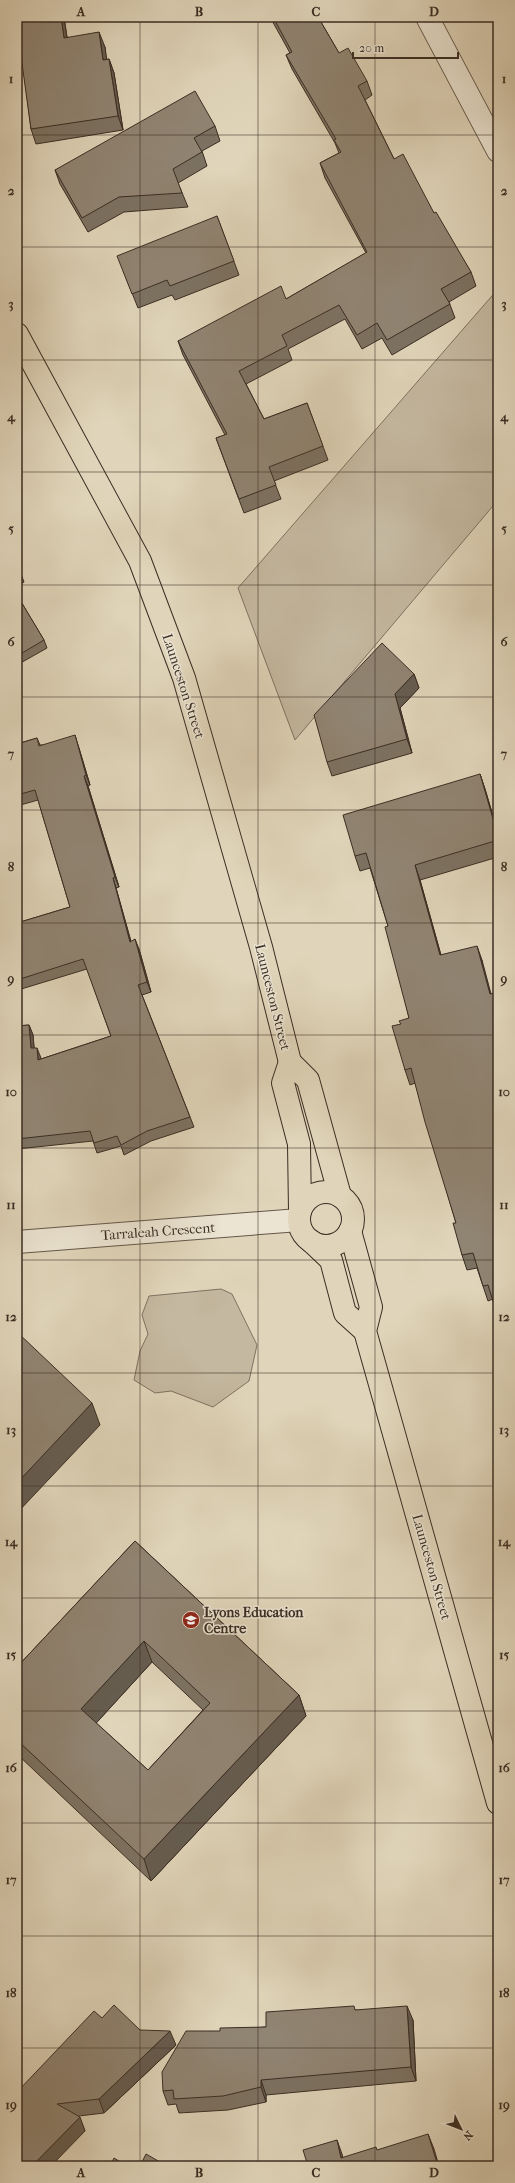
<svg xmlns="http://www.w3.org/2000/svg" width="515" height="2183" viewBox="0 0 515 2183" font-family="'IM FELL French Canon',serif">
  <style>
    .green { fill: #c4b8a0; stroke: #7f7262 }
    .lines { fill: none; stroke-linecap: round; stroke-linejoin: round }
    .minor-casing { stroke: #645749; stroke-width: 24 }
    .major-casing { stroke: #3a2d23; stroke-width: 24 }
    .minor { stroke: #ebe4d2; stroke-width: 22 }
    .major { stroke: #e0d5ba; stroke-width: 22 }
    .wall { fill: #7c7262; stroke: #3a2d23; fill-rule: evenodd }
    .shaded-wall { fill: #655c50; stroke: #3a2d23 }
    .building { fill: #908472; stroke: #3a2d23; fill-rule: evenodd }
    .grid { fill: none; stroke: #3a2d23; stroke-width: 1; stroke-opacity: 0.55 }
    .labels { text-anchor: middle; stroke-width: 3; stroke-linejoin: round; paint-order: stroke }
    .street-label { font-size: 14px; fill: #3a2d23; stroke: #ebe4d2 }
    .poi-label { font-size: 14px; font-weight: bold; fill: #3a2d23; stroke: #ebe4d2; text-anchor: start }
    .neatline { fill: none; stroke: #3a2d23; stroke-width: 1.5 }
    .grid-label { font-size: 13px; text-anchor: middle; font-weight: bold; fill: #3a2d23 }
  </style>
  <rect width="100%" height="100%" fill="#e0d5ba"/>
  <filter id="stains"><feTurbulence type="fractalNoise" baseFrequency=".005" numOctaves="4"/><feColorMatrix values="0 0 0 0 .2 0 0 0 0 .09 0 0 0 0 .02 0 0 0 .5 -.17"/></filter>
  <radialGradient id="worn" r=".72"><stop offset=".6" stop-color="#630" stop-opacity="0"/><stop offset="1" stop-color="#630" stop-opacity=".3"/></radialGradient>
  <g class="green">
    <path d="M498,289V500L295,740L238,588Z"/>
    <path d="M221,1289L232,1294L257,1345L249,1381L213,1407L171,1391L155,1393L134,1380L140,1351L148,1334L142,1315L149,1296Z"/>
  </g>
  <g class="lines">
    <defs>
      <g id="minor">
        <path d="M427,17L498,151"/>
        <path d="M17,1242L299,1220"/>
      </g>
      <g id="major">
        <path d="M17,334L140,561L184,678L261,947L290,1062L308,1080L340,1196"/>
        <path d="M290,1062L283,1083L299,1144L300,1211"/>
        <circle cx="326" cy="1219" r="27"/>
        <path d="M350,1231L371,1307L365,1331L498,1803"/>
        <path d="M311,1241L331,1260L345,1313L365,1331"/>
      </g>
    </defs>
    <use href="#minor" class="minor-casing"/>
    <use href="#major" class="major-casing"/>
    <use href="#minor" class="minor"/>
    <use href="#major" class="major"/>
  </g>
  <g class="wall">
    <path d="M17,17H64L67,37L105,47L106,60L109,59L114,73L123,130L36,144L31,129Z"/>
    <path d="M270,17H318L339,53L367,81L372,95L365,100L394,159L434,213L471,272L476,286L449,302L455,318L392,355L382,338L362,349L345,319L288,349L292,360L246,384L264,419L307,403L328,460L274,481L281,499L244,513L216,438L225,435L183,355L178,341L286,299L366,253L325,178L320,163L339,153L335,143L292,69L286,55L290,53Z"/>
    <path d="M215,126L220,141L202,151L207,166L178,183L188,207L124,212L88,232L60,184L55,170Z"/>
    <path d="M217,216L239,275L175,300L172,295L138,308L123,270Z"/>
    <path d="M17,567L21,574L24,582L17,586Z"/>
    <path d="M17,595L44,640L47,648L17,665Z"/>
    <path d="M414,674L419,688L400,708L412,753L332,776L327,762Z"/>
    <path d="M37,738L40,745H78L90,785L88,786L119,887L116,888L131,942L139,949L151,992L142,995L194,1127L151,1141L124,1155L121,1146L97,1153L93,1141L17,1149V1026L29,1025L33,1035L34,1048L41,1059L111,1036L87,969L18,990L17,987V923L70,907L38,800L17,806V744Z"/>
    <path d="M480,774L485,789L498,833V857L420,880L441,955L482,960L493,1299L488,1301L477,1268L467,1270L462,1255L456,1223L415,1083L410,1085L405,1070L401,1024L409,1018L388,926L370,868L360,871L355,856Z"/>
    <path d="M135,1541L299,1695L306,1716L151,1881L17,1754V1667ZM152,1662L203,1710L148,1770L96,1723Z"/>
    <path d="M356,2010L413,2020L416,2081L266,2095V2102L228,2110L179,2113L176,2104L168,2105L163,2091L220,2031L266,2027Z"/>
    <path d="M102,2018L140,2030L176,2045L104,2113L79,2116L85,2131L17,2166Z"/>
  </g>
  <g class="shaded-wall">
    <path d="M61,17H64L69,52L64,38Z"/>
    <path d="M99,32L105,47L109,75L103,60Z"/>
    <path d="M109,59L114,73L123,130L118,116Z"/>
    <path d="M414,674L419,688L400,708L412,753L407,739L395,694Z"/>
    <path d="M75,735L90,785L86,775Z"/>
    <path d="M480,774L485,789L498,833V836Z"/>
    <path d="M84,776L88,786L119,887L115,877Z"/>
    <path d="M415,865L420,880L445,970L440,955Z"/>
    <path d="M113,878L116,888L134,952L130,942Z"/>
    <path d="M135,939L139,949L151,992L147,982Z"/>
    <path d="M477,946L482,960L495,1009L490,994Z"/>
    <path d="M29,1025L33,1035L35,1058L31,1048Z"/>
    <path d="M37,1048L41,1058L42,1070L38,1060Z"/>
    <path d="M92,1403L100,1425L17,1513V1483Z"/>
    <path d="M144,1641L152,1662L89,1731L81,1709Z"/>
    <path d="M299,1695L306,1716L151,1881L144,1859Z"/>
    <path d="M407,2006L413,2020L416,2081L411,2067Z"/>
    <path d="M170,2031L176,2045L104,2113L99,2099Z"/>
    <path d="M261,2080L266,2095V2102L261,2087Z"/>
    <path d="M80,2117L85,2131L51,2166H32Z"/>
    <path d="M428,2134L434,2149L439,2166H438Z"/>
    <path d="M337,2140L342,2154L345,2166L341,2158Z"/>
  </g>
  <g class="building">
    <path d="M17,17H61L64,38L99,32L103,60L109,59L118,116L31,129L17,27Z"/>
    <path d="M273,17H318L339,53L348,48L367,81L358,86L394,159L403,154L434,213L436,212L471,272L441,289L450,304L387,340L377,323L357,335L339,305L282,335L287,346L239,371L264,419L307,403L323,446L269,467L276,485L239,499L216,438L227,434L178,341L281,286L286,299L367,252L320,163L341,152L334,140L336,139L286,55L292,52Z"/>
    <path d="M195,91L215,126L194,138L202,152L173,169L182,193L119,197L82,218L55,170Z"/>
    <path d="M217,216L234,261L170,286L167,280L132,294L117,256Z"/>
    <path d="M17,567L21,574L17,576Z"/>
    <path d="M17,595L44,640L17,656Z"/>
    <path d="M382,643L414,674L395,694L407,739L327,762L314,715Z"/>
    <path d="M75,735L86,775L84,776L115,877L113,878L130,942L135,939L147,982L138,985L190,1117L147,1131L121,1145L117,1136L94,1143L90,1131L17,1139V1026L29,1025L31,1048H37L38,1060L111,1036L83,959L17,980V923L70,907L35,790L17,795V744L37,738L39,746Z"/>
    <path d="M480,774L498,836V840L415,865L440,955L477,946L490,994L498,992V1317L488,1285L483,1286L473,1253L462,1255L453,1223H456L425,1122L411,1068L405,1070L392,1026L401,1024L399,1021L409,1018L385,927L388,926L366,853L355,856L343,815Z"/>
    <path d="M17,1332L92,1403L17,1483Z"/>
    <path d="M135,1541L299,1695L144,1859L17,1740V1667ZM144,1641L210,1703L148,1770L81,1709Z"/>
    <path d="M114,2005L140,2030L170,2031L99,2099L57,2104L80,2117L32,2166H17V2092L94,2011L102,2018Z"/>
    <path d="M354,2006L355,2010L407,2006L411,2067L261,2080V2087L223,2096L174,2099L173,2090L163,2091L162,2072L186,2031H220V2028L266,2027V2012Z"/>
    <path d="M428,2134L438,2166H308L303,2150L337,2140L341,2158L376,2147L377,2150Z"/>
    <path d="M146,2154L167,2166H140Z"/>
    <path d="M114,2158L127,2166H110Z"/>
  </g>
  <path class="grid" d="M140,17V2166M258,17V2166M375,17V2166M17,135H498M17,247H498M17,360H498M17,472H498M17,585H498M17,697H498M17,810H498M17,923H498M17,1035H498M17,1148H498M17,1260H498M17,1373H498M17,1486H498M17,1598H498M17,1711H498M17,1823H498M17,1936H498M17,2048H498"/>
  <defs>
    <symbol id="university-disc" viewBox="-11 -11 22 22"><circle r="9.5" fill="#8f2418" stroke="#ebe4d2"/><path d="M0-5L7-2L0 1L-7-2ZM-4 1L0 2.5L4 1V4Q0 6-4 4Z" fill="#fff"/></symbol>
  </defs>
  <g fill-rule="evenodd">
    <use href="#university-disc" x="181" y="1610" width="20" height="20"/>
  </g>
  <g class="labels">
    <g class="street-label">
      <text transform="translate(184 686) rotate(72)" y="5">Launceston Street</text>
      <text transform="translate(273 997) rotate(76)" y="5">Launceston Street</text>
      <text transform="translate(158 1231) rotate(-4)" y="5">Tarraleah Crescent</text>
      <text transform="translate(432 1567) rotate(74)" y="5">Launceston Street</text>
    </g>
    <g class="poi-label">
      <text x="204" y="1617">Lyons Education<tspan x="204" dy="16">Centre</tspan></text>
    </g>
  </g>
  <rect width="515" height="2183" fill="none" stroke="#e0d5ba" stroke-width="44"/>
  <g transform="translate(461 2129) rotate(133)" stroke="#ebe4d2" stroke-width="3" paint-order="stroke">
  <path d="M0-3L7 15L0 10L-7 15Z" fill="#3a2d23"/>
  <text y="-6" font-size="11" font-weight="bold" text-anchor="middle" fill="#3a2d23">N</text>
  </g>
  <path d="M353 52v6h105v-6" fill="none" stroke="#3a2d23" stroke-width="2"/>
  <text x="359" y="52" font-size="12" fill="#3a2d23" stroke="#ebe4d2" stroke-width="3" paint-order="stroke">20 m</text>
  <rect x="22" y="22" width="471" height="2139" class="neatline"/>
  <g class="grid-label">
    <text x="81" y="16">A</text>
    <text x="199" y="16">B</text>
    <text x="316" y="16">C</text>
    <text x="434" y="16">D</text>
    <text x="11" y="83">1</text>
    <text x="504" y="83">1</text>
    <text x="11" y="195">2</text>
    <text x="504" y="195">2</text>
    <text x="11" y="308">3</text>
    <text x="504" y="308">3</text>
    <text x="11" y="421">4</text>
    <text x="504" y="421">4</text>
    <text x="11" y="533">5</text>
    <text x="504" y="533">5</text>
    <text x="11" y="646">6</text>
    <text x="504" y="646">6</text>
    <text x="11" y="758">7</text>
    <text x="504" y="758">7</text>
    <text x="11" y="871">8</text>
    <text x="504" y="871">8</text>
    <text x="11" y="983">9</text>
    <text x="504" y="983">9</text>
    <text x="11" y="1096">10</text>
    <text x="504" y="1096">10</text>
    <text x="11" y="1209">11</text>
    <text x="504" y="1209">11</text>
    <text x="11" y="1321">12</text>
    <text x="504" y="1321">12</text>
    <text x="11" y="1434">13</text>
    <text x="504" y="1434">13</text>
    <text x="11" y="1546">14</text>
    <text x="504" y="1546">14</text>
    <text x="11" y="1659">15</text>
    <text x="504" y="1659">15</text>
    <text x="11" y="1772">16</text>
    <text x="504" y="1772">16</text>
    <text x="11" y="1884">17</text>
    <text x="504" y="1884">17</text>
    <text x="11" y="1997">18</text>
    <text x="504" y="1997">18</text>
    <text x="11" y="2109">19</text>
    <text x="504" y="2109">19</text>
    <text x="81" y="2177">A</text>
    <text x="199" y="2177">B</text>
    <text x="316" y="2177">C</text>
    <text x="434" y="2177">D</text>
  </g>
  <rect width="100%" height="100%" filter="url(#stains)"/>
  <rect width="100%" height="100%" fill="url(#worn)"/>
</svg>
